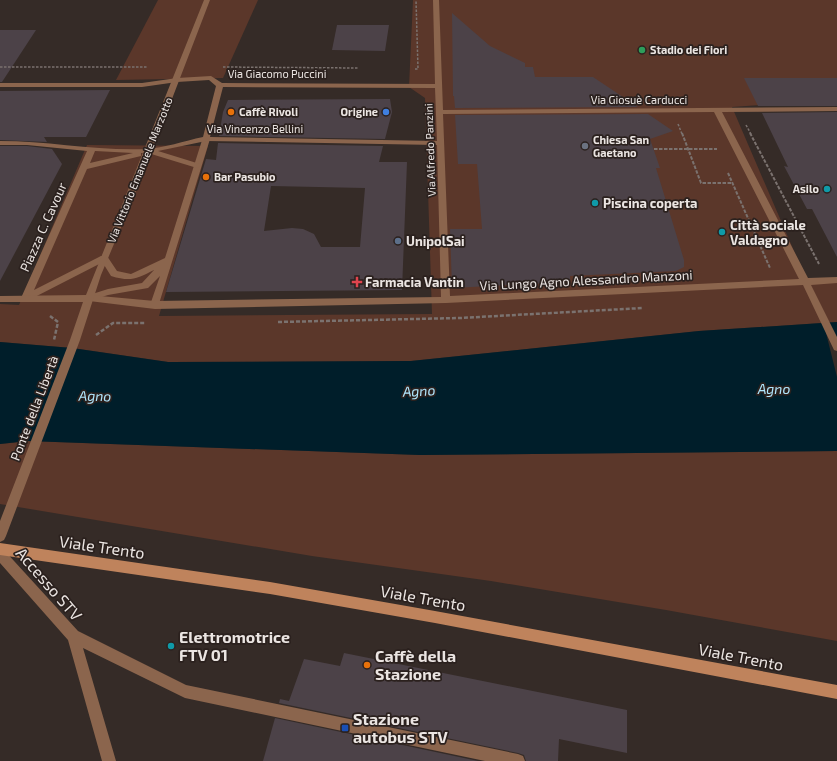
<svg xmlns="http://www.w3.org/2000/svg" width="837" height="761" viewBox="0 0 837 761" font-family="'Exo 2',sans-serif">
  <style>
    .green { fill: #5b372a }
    .water { fill: #001e2a }
    .building { fill: #4c4248; fill-rule: evenodd }
    .lines { fill: none; stroke-linecap: round; stroke-linejoin: round }
    .path-far2 { stroke: #7b726f; stroke-width: 1.5; stroke-dasharray: 2.5 1.5; stroke-linecap: butt }
    .path-far1 { stroke: #7b726f; stroke-width: 2; stroke-dasharray: 3.5 1.5; stroke-linecap: butt }
    .path { stroke: #7b726f; stroke-width: 2.5; stroke-dasharray: 4 2; stroke-linecap: butt }
    .service { fill: #8b654d; fill-rule: evenodd }
    .minor { fill: #8b654d; fill-rule: evenodd }
    .tertiary { fill: #8b654d; fill-rule: evenodd }
    .secondary { fill: #bf835c; fill-rule: evenodd }
    .leisure-dot { fill: #2e9e5b; stroke: #2b211e; stroke-width: 1.5 }
    .food-dot { fill: #e8710a; stroke: #2b211e; stroke-width: 1.5 }
    .shop-dot { fill: #3f7fe0; stroke: #2b211e; stroke-width: 1.5 }
    .worship-dot { fill: #6b7280; stroke: #2b211e; stroke-width: 1.5 }
    .culture-dot { fill: #0f9aa8; stroke: #2b211e; stroke-width: 1.5 }
    .service-dot { fill: #5c6f8a; stroke: #2b211e; stroke-width: 1.5 }
    .health-dot { fill: #e0444e; stroke: #2b211e; stroke-width: 1.5 }
    .transit-dot { fill: #1a4fb4; stroke: #2b211e; stroke-width: 1.5 }
    .labels { text-anchor: middle; stroke-width: 3.5; stroke-linejoin: round; paint-order: stroke }
    .far-poi-label { font-size: 11px; font-weight: bold; fill: #ebe5e2; stroke: #2b211e; text-anchor: start }
    .far-street-label { font-size: 11px; fill: #ebe5e2; stroke: #2b211e }
    .poi-label { font-size: 13px; font-weight: bold; fill: #ebe5e2; stroke: #2b211e; text-anchor: start }
    .street-label { font-size: 13px; fill: #ebe5e2; stroke: #2b211e }
    .water-label { font-size: 14px; font-style: italic; fill: #afe5fc; stroke: #2b211e }
    .near-street-label { font-size: 16px; fill: #ebe5e2; stroke: #2b211e }
    .near-poi-label { font-size: 16px; font-weight: bold; fill: #ebe5e2; stroke: #2b211e; text-anchor: start }
  </style>
  <rect width="100%" height="100%" fill="#352b27"/>
  <g class="green">
    <path d="M158,0H258L223,78L116,80Z"/>
    <path d="M413,0H837V100L732,107L806,279L837,278V322L699,331L411,361L168,362L72,348L0,342V304L19,305L87,145L208,146L159,316L432,314L425,98L409,87Z"/>
    <path d="M28,441L420,455L837,451V641L666,610L491,581L312,556L0,504V444Z"/>
  </g>
  <path class="water" d="M837,322V345L824,325L837,377V451L420,455L28,441L0,444V342L72,348L168,362L411,361L699,331Z"/>
  <g class="building">
    <path d="M452,13L490,46L525,63V67H533L535,77H593L638,107L455,108L454,96H453Z"/>
    <path d="M337,25H389L385,51L332,50Z"/>
    <path d="M0,30H36L2,82H0Z"/>
    <path d="M744,78H837V106H758Z"/>
    <path d="M110,90L86,137H44L47,142L0,140V91Z"/>
    <path d="M390,99L392,112L385,139L219,136L223,112L228,100Z"/>
    <path d="M837,112V257L812,209H807L784,166L788,167L762,113Z"/>
    <path d="M648,114L673,131L650,139L660,168H656L684,260V267L676,271L570,276V282L452,288L450,229H482L477,164H458L455,115Z"/>
    <path d="M218,143L383,146L379,162H407L402,290L166,292L206,159L216,160ZM271,186L365,188L360,247H321L314,234L303,229L292,228L264,231Z"/>
    <path d="M0,146H27L52,149L62,164L0,281Z"/>
    <path d="M344,653L627,710V753L559,739L558,761H526L524,755L518,753L279,703L280,699L289,701L304,659L340,666Z"/>
    <path d="M275,718L478,761H263Z"/>
  </g>
  <g class="lines">
    <g class="path-far2">
      <path d="M0,67H148"/>
      <path d="M223,67L358,68"/>
      <path d="M415,69H418L416,0"/>
      <path d="M678,124L682,134"/>
      <path d="M746,125L751,134"/>
    </g>
    <g class="path-far1">
      <path d="M682,133L701,183H733"/>
      <path d="M750,133L819,264"/>
      <path d="M654,149H717"/>
      <path d="M728,173L770,268"/>
    </g>
    <g class="path">
      <path d="M50,316L58,322L54,340"/>
      <path d="M278,322L460,318L643,308"/>
      <path d="M96,335L113,323H145"/>
    </g>
    <g class="service">
      <path d="M203,137H209L210,139L158,307H152L150,305L160,276L148,288L108,295L89,301L86,300L84,298L86,296L108,289L142,283L154,270C136,279 131,282 111,276L101,260L100,258L101,256H107L117,271L131,274L165,258Z"/>
      <path d="M0,548L4,550L78,631L186,685L518,754L523,756L525,761H485L185,698L83,648L116,761H102L68,640L0,563Z"/>
    </g>
    <path class="minor" d="M433,0H439L443,110L837,107V111L722,112L808,278L837,277V283L811,285L837,337V351L834,350L803,285L446,303L155,309L89,301L84,298L89,295L155,301L441,297L437,145L206,141L158,151L200,164L201,166L197,168L148,153H141V156L87,169L34,290L101,256H107L108,258L107,260L29,300H23L21,298L87,151L27,145H0V141C49,141 97,151 146,149C164,148 184,141 203,137L216,86L209,80L177,82L142,87H0V83H142L177,78L211,76L222,83L435,84ZM223,87L435,88L437,141L210,137ZM714,112L799,279L450,296L443,114ZM95,151L133,153L90,163Z"/>
    <path class="tertiary" d="M204,0H210L142,177L101,275L80,340L6,536L4,540L0,542V521L70,340L83,302H0V296L86,295Z"/>
    <path class="secondary" d="M0,543L270,582L435,611L837,685V699L435,623L270,594L0,555Z"/>
  </g>
  <circle class="leisure-dot" cx="642" cy="50" r="4"/>
  <g class="food-dot">
    <circle cx="231" cy="112" r="4"/>
    <circle cx="206" cy="177" r="4"/>
    <circle cx="367" cy="665" r="4"/>
  </g>
  <circle class="shop-dot" cx="386" cy="112" r="4"/>
  <circle class="worship-dot" cx="585" cy="146" r="4"/>
  <g class="culture-dot">
    <circle cx="827" cy="189" r="4"/>
    <circle cx="595" cy="203" r="4"/>
    <circle cx="722" cy="232" r="4"/>
    <circle cx="171" cy="646" r="4"/>
  </g>
  <circle class="service-dot" cx="398" cy="241" r="4"/>
  <path class="health-dot" d="M355 276h4v4h4v4h-4v4h-4v-4h-4v-4h4z"/>
  <rect class="transit-dot" x="341" y="724" width="8" height="8" rx="2"/>
  <g class="labels">
    <g class="far-poi-label">
      <text x="650" y="54">Stadio dei Fiori</text>
      <text x="239" y="116">Caffè Rivoli</text>
      <text x="378" y="116" text-anchor="end">Origine</text>
      <text x="593" y="144">Chiesa San<tspan x="593" dy="13">Gaetano</tspan></text>
      <text x="214" y="181">Bar Pasubio</text>
      <text x="819" y="193" text-anchor="end">Asilo</text>
    </g>
    <g class="far-street-label">
      <text x="277" y="78">Via Giacomo Puccini</text>
      <text x="639" y="104">Via Giosuè Carducci</text>
      <text x="255" y="133">Via Vincenzo Bellini</text>
      <text transform="translate(430 150) rotate(-92)" y="4">Via Alfredo Panzini</text>
      <text transform="translate(140 170) rotate(-68)" y="4">Via Vittorio Emanuele Marzotto</text>
    </g>
    <g class="poi-label">
      <text x="603" y="208">Piscina coperta</text>
      <text x="730" y="230">Città sociale<tspan x="730" dy="15">Valdagno</tspan></text>
      <text x="406" y="246">UnipolSai</text>
      <text x="365" y="287">Farmacia Vantin</text>
    </g>
    <g class="street-label">
      <text transform="translate(43 227) rotate(-66)" y="5">Piazza C. Cavour</text>
      <text transform="translate(586 280) rotate(-3)" y="5">Via Lungo Agno Alessandro Manzoni</text>
      <text transform="translate(34 408) rotate(-69)" y="5">Ponte della Libertà</text>
    </g>
    <g class="water-label">
      <text x="774" y="394">Agno</text>
      <text transform="translate(419 391) rotate(-3)" y="5">Agno</text>
      <text transform="translate(95 396) rotate(1)" y="5">Agno</text>
    </g>
    <g class="near-street-label">
      <text transform="translate(102 547) rotate(8)" y="6">Viale Trento</text>
      <text transform="translate(49 584) rotate(49)" y="6">Accesso STV</text>
      <text transform="translate(423 598) rotate(10)" y="6">Viale Trento</text>
      <text transform="translate(741 657) rotate(11)" y="6">Viale Trento</text>
    </g>
    <g class="near-poi-label">
      <text x="179" y="643">Elettromotrice<tspan x="179" dy="18">FTV 01</tspan></text>
      <text x="375" y="662">Caffè della<tspan x="375" dy="18">Stazione</tspan></text>
      <text x="353" y="725">Stazione<tspan x="353" dy="18">autobus STV</tspan></text>
    </g>
  </g>
</svg>
